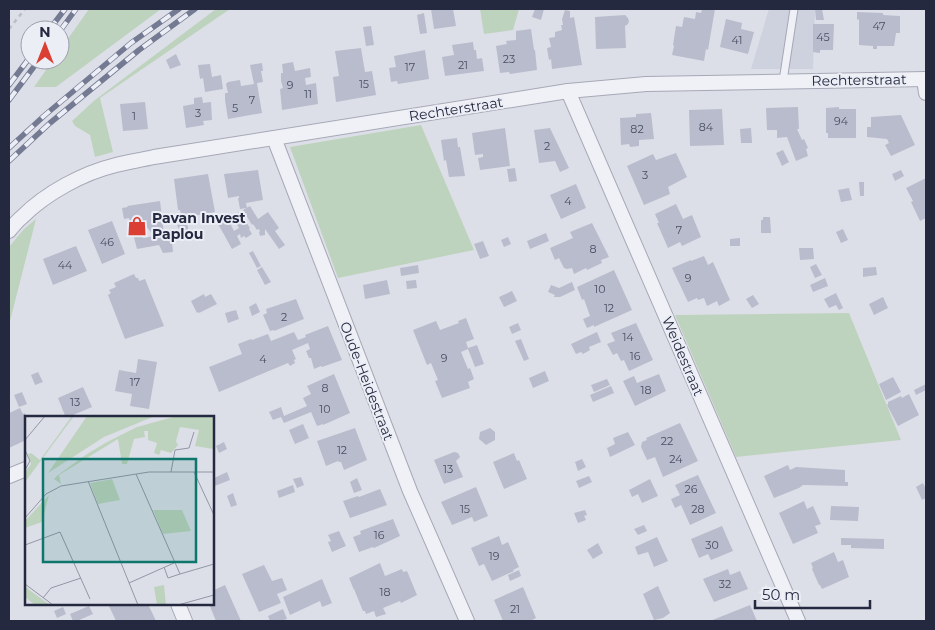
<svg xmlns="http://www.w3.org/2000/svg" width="935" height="630" viewBox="0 0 935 630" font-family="Montserrat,sans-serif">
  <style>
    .built { fill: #ced1de }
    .green { fill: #bed3bd }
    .building { fill: #b9bccc; fill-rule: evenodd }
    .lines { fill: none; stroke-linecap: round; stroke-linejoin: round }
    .lane-casing { stroke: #a6a8b6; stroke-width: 9 }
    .street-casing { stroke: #a6a8b6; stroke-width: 16 }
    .path { stroke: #bbbdc7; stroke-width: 2.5; stroke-dasharray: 4 4; stroke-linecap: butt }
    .lane { stroke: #f0f1f6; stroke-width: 7 }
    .street { stroke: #f0f1f6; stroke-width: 14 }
    .rail-casing { stroke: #757a93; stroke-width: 5.5 }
    .rail { stroke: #eceef6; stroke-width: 4; stroke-dasharray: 11; stroke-linecap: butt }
    .labels { text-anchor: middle; stroke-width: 4; stroke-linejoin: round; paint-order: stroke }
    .number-label { font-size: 11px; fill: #4a4e63 }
    .street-label { font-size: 14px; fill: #252940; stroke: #eceef6 }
    .poi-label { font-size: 14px; font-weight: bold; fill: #252940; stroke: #eceef6; text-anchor: start }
    .inset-road { fill: none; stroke: #9396a5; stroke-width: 1 }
    .view { fill: #0f766e; fill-opacity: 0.15; stroke: #0f766e; stroke-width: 2.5 }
    .inset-edge { fill: none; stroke: #252940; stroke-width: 2.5 }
  </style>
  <rect width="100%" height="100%" fill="#dddfe8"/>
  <path class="built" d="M769,9H815L813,69H751Z"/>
  <g class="green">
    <path d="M89,9H161L56,87H34L53,60H60V50Z"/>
    <path d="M216,9H230L100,98L113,152L95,157L90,135L75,126L72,121L95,100Z"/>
    <path d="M480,9H519L513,30L484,34Z"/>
    <path d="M421,125L474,250L338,278L290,147Z"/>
    <path d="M36,219L9,325V247L24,229Z"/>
    <path d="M849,313L901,440L736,457L675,315Z"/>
  </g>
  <g class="building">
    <path d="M431,9H453L456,26L434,29Z"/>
    <path d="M535,9H544L541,20L532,17Z"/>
    <path d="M702,9H715L708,50L706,49L704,61L672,55L674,46L673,45L676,26L682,27L684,17L695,19L696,12L701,13Z"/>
    <path d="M815,9H822L824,20H816Z"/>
    <path d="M565,10L570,11V18L574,17L582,65L552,69L551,59L549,60L547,48L551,47L549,38L555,37V32L562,30L561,25H563L562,19Z"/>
    <path d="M857,12L883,13V15L900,16V33H896L894,46H877V49H873V46L859,45V19L857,20Z"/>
    <path d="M424,13L427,33L420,34L417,15Z"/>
    <path d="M625,15L628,18L629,21L628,24L625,26L626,48L596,49L595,17Z"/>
    <path d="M726,19L742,23L741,29L754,32L748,54L720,47Z"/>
    <path d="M813,24H834L833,50H820V53L813,52Z"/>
    <path d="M371,26L374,45L366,46L363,27Z"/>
    <path d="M531,29L534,50H535L537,70L510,74L509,72L500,73L496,46L507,44L506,41L516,40V31Z"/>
    <path d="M473,42L474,50H476L477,59L482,58L484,71L445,76L442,57L454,55L452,45Z"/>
    <path d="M361,48L365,72L372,71L376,95L336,102L333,77L339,76L335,51Z"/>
    <path d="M425,50L429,79L398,84L397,81L391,82L389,68L396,67L394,56Z"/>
    <path d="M176,54L181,65L170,69L166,60Z"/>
    <path d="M293,62L295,71L310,68L311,77L305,78L306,85L316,83L318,104L282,110L280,89L283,88L281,81V73H283L282,64Z"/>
    <path d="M262,63L263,71H261L263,82L257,83L262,113L228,119L225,100V93H228L226,84L228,82L240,80L241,86L254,84L250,65Z"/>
    <path d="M210,64L212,77L221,75L223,89L205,92L203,78L200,79L198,65Z"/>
    <path d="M202,97L203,103L211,102L212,120L203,121L204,125L186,128L183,106L194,104V98Z"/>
    <path d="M145,102L148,129L123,131L120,104Z"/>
    <path d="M798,107L799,129H797L802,140L804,139L808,148L806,149L808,156L796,161L787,137L777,138V130H767L766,108Z"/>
    <path d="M839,107V109H856V138H828V133H826V108Z"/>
    <path d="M722,109L724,145L690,146L689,110Z"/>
    <path d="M651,113L654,139L639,140V146L630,147L629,144L621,145L620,118L636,117V114Z"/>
    <path d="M901,115L915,145L891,156L885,145L889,143L887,139L867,137V127H871V117Z"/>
    <path d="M505,128L510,166L480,170L478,158L483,157V154L475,155L472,133Z"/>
    <path d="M550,128L569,168L560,172L555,161L539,163L534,130Z"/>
    <path d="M751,128L752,143H741L740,129Z"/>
    <path d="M457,138L458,147H460L465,176L449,177L446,160L444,161L441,140Z"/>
    <path d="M783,150L789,162L782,166L776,153Z"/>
    <path d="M676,153L687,177L668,187L670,194L644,205L627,166L653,154L656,160Z"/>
    <path d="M515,168L517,181L509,182L507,169Z"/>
    <path d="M258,170L263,200L246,203L247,208L240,209L238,198H239V196L228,198L224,174Z"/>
    <path d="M901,170L904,176L895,181L892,174Z"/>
    <path d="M208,174L215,212L182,218L180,210H178L174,179Z"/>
    <path d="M926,178V218L920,221L911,202L913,201L906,188Z"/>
    <path d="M859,182H864V196H860Z"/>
    <path d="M576,184L586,208L561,219L550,195Z"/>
    <path d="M849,188L852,200L841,202L838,190Z"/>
    <path d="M160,201L164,235L171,234L173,252L163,253L159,245L137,249L129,218L124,219L122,208L128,207L127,206ZM146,226L154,236L143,238L140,227Z"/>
    <path d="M676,204L683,219L692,215L701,237L682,246L680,242L668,248L657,223H659L655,214Z"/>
    <path d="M250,206L258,219L268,212L279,228L275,231L285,245L279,249L265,229V235L260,236L259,232L260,231L259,229L257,230L253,224L252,225L243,210Z"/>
    <path d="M239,212L250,228L249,229L252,234L246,238L244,236L241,238L240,234L237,236L241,244L232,249L217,222L227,217L234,231L239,228L232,217Z"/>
    <path d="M763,217H770L771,233H761V220H763Z"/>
    <path d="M112,221L125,254L102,264L88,230Z"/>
    <path d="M187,223L190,239L184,240L177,225Z"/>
    <path d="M592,223L609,257L601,260L602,263L587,270L586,268L574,274L572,268L567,269L564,268L559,258L555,260L550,248L573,238L570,232Z"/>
    <path d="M843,229L848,240L841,243L836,232Z"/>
    <path d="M546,233L549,241L530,249L527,241Z"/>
    <path d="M508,237L511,244L504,247L501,240Z"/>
    <path d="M740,238V246H730V239Z"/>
    <path d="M483,241L489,256L480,259L474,244Z"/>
    <path d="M76,246L87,271L53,285L43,259Z"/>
    <path d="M799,248H813L814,259L800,260Z"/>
    <path d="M253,251L261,266L257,268L249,253Z"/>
    <path d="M704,256L708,265L713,262L730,300L719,306L717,301L707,306L704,298L698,300L697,298L688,302L672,268L691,260V261Z"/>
    <path d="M816,264L822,275L815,278L810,267Z"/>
    <path d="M418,265L419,273L401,276L400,268Z"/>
    <path d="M262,267L271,282L265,285L257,270Z"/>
    <path d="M876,267L877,275L863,277V268Z"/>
    <path d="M614,270L632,310L594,327V325L587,328L583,319L590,316L584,299L582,300L577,287Z"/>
    <path d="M134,274L136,278H138L139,281L145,279L164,326L125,339L108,295L111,293L109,290L116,287L114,283Z"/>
    <path d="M825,278L828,286L813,292L810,285Z"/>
    <path d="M387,280L390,294L365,299L363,285Z"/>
    <path d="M416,280L417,288L407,289L406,281Z"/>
    <path d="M572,282L575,290L560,297H554L555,295L548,292L551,285L559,288Z"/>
    <path d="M512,291L517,301L504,307L499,297Z"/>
    <path d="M836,293L843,308L839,310L836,305L829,308L824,299Z"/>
    <path d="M204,294L205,297L211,294L217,304L199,313V312L197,313L191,301Z"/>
    <path d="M753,295L759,304L752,308L746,299Z"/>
    <path d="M883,297L888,308L874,315L869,304Z"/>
    <path d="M296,299L304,319L274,331V330L270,331L263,315L267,313L266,309Z"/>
    <path d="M256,303L260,312L252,316L249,307Z"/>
    <path d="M236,310L239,319L228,323L225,313Z"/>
    <path d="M466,318L474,339L466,342L468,348L477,345L484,364L475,367L468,349L461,352L468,369L470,368L474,379L468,382L470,388L442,398L435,381L438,380L431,363L427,365L413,330L436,321L440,330L459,323L458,321Z"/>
    <path d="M518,323L521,330L512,334L509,327Z"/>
    <path d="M636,323L653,360L629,371L624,360L621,361L617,353L613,355L607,344L615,341L611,333Z"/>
    <path d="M328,326L342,360L322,367L321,366L314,369L311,358H309L306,351L310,349L308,343L292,350L296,359L294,360L295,363L290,366L288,363L219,392L209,367L242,354L238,344L251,339L252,340L268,334L271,341L294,332L298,340L306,337L305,335Z"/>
    <path d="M597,332L601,342L589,347L590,350L583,354L581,352L576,354L571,344Z"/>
    <path d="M521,339L529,359L524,361L515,341Z"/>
    <path d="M138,359L157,362L149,409L130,406L132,394L115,391L119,370L136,373Z"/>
    <path d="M545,371L549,381L533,388L529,378Z"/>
    <path d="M38,372L43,382L35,385L31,375Z"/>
    <path d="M334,374L350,413L323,425V424L317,426L311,412L284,423L281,417L273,420L269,412L281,407L284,416L307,406L303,398L311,394L307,386Z"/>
    <path d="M659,374L666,391L635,406L623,381L634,376L637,383Z"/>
    <path d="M893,377L901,392L886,400L879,384Z"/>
    <path d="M607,379L610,385L594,392L591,385Z"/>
    <path d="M926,384V390L916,395L914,390Z"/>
    <path d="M611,386L614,393L593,402L590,395Z"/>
    <path d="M83,387L92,407L66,418L58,398Z"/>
    <path d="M22,392L27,404L19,407L14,395Z"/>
    <path d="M909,394L919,415L898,426L887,405L888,404V402L901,396L902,398Z"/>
    <path d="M20,408L23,414L25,413L26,417V440L9,448V413Z"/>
    <path d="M680,423L698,461L663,477L655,457L647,460L641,447L642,442L647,440L646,438Z"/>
    <path d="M303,424L309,438L295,444L289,430Z"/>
    <path d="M355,428L367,460L344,470L341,462H339L338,461L326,466L317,441Z"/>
    <path d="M490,428L495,432V440L486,445L479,439L480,432Z"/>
    <path d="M628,432L635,445L610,457L607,448L615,444L613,438Z"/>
    <path d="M224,442L227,449L219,453L216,446Z"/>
    <path d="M454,452L458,453L460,457L456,461L463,477L444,484L434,460Z"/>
    <path d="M514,453L517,461L519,460L527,479L504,489L493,462Z"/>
    <path d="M582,459L586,467L578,471L575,462Z"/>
    <path d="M788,465L790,470L796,467L845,470V482H848V486L803,485L799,488L774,498L764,476Z"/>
    <path d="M227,472L230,480L212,487V479Z"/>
    <path d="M698,475L716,513L690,525L681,505L675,508L671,499L680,495L675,485Z"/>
    <path d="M589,476L592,482L579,488L576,481Z"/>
    <path d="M301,477L304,485L297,488L293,479Z"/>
    <path d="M357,478L362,490L354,493L350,482Z"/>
    <path d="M650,479L658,496L642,503L638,494L632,497L629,490Z"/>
    <path d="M923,483L926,489V498L922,500L916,487Z"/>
    <path d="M293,485L295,492L279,498L277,491Z"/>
    <path d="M476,487L488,516L474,522L472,517L452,525L441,502Z"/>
    <path d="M380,489L387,505L350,518L343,501L358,496L359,497Z"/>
    <path d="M233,493L237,505L231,507L227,496Z"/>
    <path d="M804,501L807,509L813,506L821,524L815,526L818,533L793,544L779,513Z"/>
    <path d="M831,506L859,507L858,521L830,520Z"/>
    <path d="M585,510L587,515L584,516L586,520L578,523L574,513Z"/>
    <path d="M393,519L400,536L374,548L373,547L359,552L353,537L361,534L360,531Z"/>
    <path d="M644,525L647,531L638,535L634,529Z"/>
    <path d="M722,526L733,551L711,560L708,554L699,558L691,539Z"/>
    <path d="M339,531L346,546L332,552L328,542L331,541L328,535Z"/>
    <path d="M499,536L502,545L508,542L519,567L513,570L514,571L492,581L484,564L479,566L471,548Z"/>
    <path d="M657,537L668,561L654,567L648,552L638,555L635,547Z"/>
    <path d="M841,538L884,539V549L851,548V545H841Z"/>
    <path d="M598,543L603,553L593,559L587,550Z"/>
    <path d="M834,552L838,562L843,560L849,577L822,589L820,585H819L812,569L813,568L811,563Z"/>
    <path d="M380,563L385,576L402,569L403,572L407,571L417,595L401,603L400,601L383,608L386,614L376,617L374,611L366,614L365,611H363L354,589V590L349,578Z"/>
    <path d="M264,565L272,581L282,578L287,590L277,594L281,603L259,612L242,574Z"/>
    <path d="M728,569L730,575L740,571L748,589L714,602L703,579Z"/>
    <path d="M519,570L521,576L510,581L508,575Z"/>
    <path d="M322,579L332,603L322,607L320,601L290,615L283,597Z"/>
    <path d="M225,585L241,621H216L209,604H212V591Z"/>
    <path d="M658,586L670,613L663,618L654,620L643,594Z"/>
    <path d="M523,587L536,618L530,621H503L494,600Z"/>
    <path d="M115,604H148L156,621H116L109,606Z"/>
    <path d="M750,605L757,621H710Z"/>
    <path d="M89,606L93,614L77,621H73L70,614Z"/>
    <path d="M63,607L66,614L57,618L54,611Z"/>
    <path d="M283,609L287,619L281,621H270L268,616Z"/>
  </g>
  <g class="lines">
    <defs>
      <path id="lane" d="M783,81L794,9"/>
      <g id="street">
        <path d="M924,79L926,93"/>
        <path d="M568,91L798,621"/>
        <path d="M274,138L410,491L467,621"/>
        <path d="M9,231C13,226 17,221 22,217C46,193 83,173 116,165C128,162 141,160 154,157L568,91L646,84L926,79"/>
        <path d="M9,476L26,469"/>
        <path d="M178,604L185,621"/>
      </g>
    </defs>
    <use href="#lane" class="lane-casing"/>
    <use href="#street" class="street-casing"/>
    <path class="path" d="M9,29L25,9"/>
    <use href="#lane" class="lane"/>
    <use href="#street" class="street"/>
    <defs>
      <g id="rail">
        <path d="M49,30L65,9"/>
        <path d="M60,31L76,9"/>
        <path d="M9,85L30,57"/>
        <path d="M9,100L39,60"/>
        <path d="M9,148L45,115L131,43L179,9"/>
        <path d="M9,161L50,123L139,50L195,9"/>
      </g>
    </defs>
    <use href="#rail" class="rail-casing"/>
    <use href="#rail" class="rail"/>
  </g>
  <defs>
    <symbol id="shop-bare" viewBox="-9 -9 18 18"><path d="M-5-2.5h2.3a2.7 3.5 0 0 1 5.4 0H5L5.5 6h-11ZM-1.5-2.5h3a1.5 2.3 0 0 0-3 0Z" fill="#db3f34" stroke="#eceef6" stroke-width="2.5" paint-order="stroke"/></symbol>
  </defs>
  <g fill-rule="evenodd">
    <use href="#shop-bare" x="123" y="212" width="28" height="28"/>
  </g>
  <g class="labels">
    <g class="number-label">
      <text x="879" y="30">47</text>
      <text x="823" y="41">45</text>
      <text x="737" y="44">41</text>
      <text x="509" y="63">23</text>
      <text x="463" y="69">21</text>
      <text x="410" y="71">17</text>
      <text x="364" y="88">15</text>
      <text x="290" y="89">9</text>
      <text x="308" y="98">11</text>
      <text x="252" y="104">7</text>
      <text x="235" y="112">5</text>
      <text x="198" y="117">3</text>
      <text x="134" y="120">1</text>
      <text x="841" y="125">94</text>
      <text x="706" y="131">84</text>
      <text x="637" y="133">82</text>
      <text x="547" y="150">2</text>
      <text x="645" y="179">3</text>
      <text x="568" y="205">4</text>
      <text x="679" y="234">7</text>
      <text x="107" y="246">46</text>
      <text x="593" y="253">8</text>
      <text x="65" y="269">44</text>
      <text x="688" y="282">9</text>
      <text x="600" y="293">10</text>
      <text x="609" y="312">12</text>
      <text x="284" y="321">2</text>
      <text x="628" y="341">14</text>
      <text x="635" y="360">16</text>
      <text x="444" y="362">9</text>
      <text x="263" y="363">4</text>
      <text x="135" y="386">17</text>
      <text x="325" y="392">8</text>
      <text x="646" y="394">18</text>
      <text x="75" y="406">13</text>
      <text x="325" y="413">10</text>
      <text x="667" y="445">22</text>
      <text x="342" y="454">12</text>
      <text x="676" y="463">24</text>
      <text x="448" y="473">13</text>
      <text x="691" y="493">26</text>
      <text x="465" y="513">15</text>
      <text x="698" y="513">28</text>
      <text x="379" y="539">16</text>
      <text x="712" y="549">30</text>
      <text x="494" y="560">19</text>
      <text x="725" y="588">32</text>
      <text x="385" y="596">18</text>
      <text x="515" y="613">21</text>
    </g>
    <g class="street-label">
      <text transform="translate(859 80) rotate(-1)" y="5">Rechterstraat</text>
      <text transform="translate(456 109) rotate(-9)" y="5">Rechterstraat</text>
      <text transform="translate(683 356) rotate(67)" y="5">Weidestraat</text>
      <text transform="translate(367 381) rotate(69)" y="5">Oude-Heidestraat</text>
    </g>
    <g class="poi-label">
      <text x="152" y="223">Pavan Invest<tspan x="152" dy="16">Paplou</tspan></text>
    </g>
  </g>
  <g transform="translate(25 416)">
    <rect width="189" height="189" fill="#dddfe8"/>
    <path d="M47,0H49L0,66V56L6,48L3,38L6,37L15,44ZM62,0H130L79,21L23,57ZM152,0H189L188,33L170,30L174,14L155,11L151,25L153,29L146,37L136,34L134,39L129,37L132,27L123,24V15H119L120,21L109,23L102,48H97L93,23L34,59L36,68L29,63L33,59L62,38L82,26L112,11ZM87,63L95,84L73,88L65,67ZM24,79L17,106L0,112V105ZM128,94H157L166,115L138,118ZM139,169L141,189H132L129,171ZM0,170L7,176L25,189H10L0,181Z" fill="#bed3bd"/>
    <path class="inset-road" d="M0,24L20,0M0,34L5,45L0,54M146,56L150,34L164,32L169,16M169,56L189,99M111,58L155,158L143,162L139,151M63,65L113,189M0,102L21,78L36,70L124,56H189M0,129L35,116L65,183M155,158L189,148M104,167L149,147M0,168L28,189M18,182L26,172L56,162M153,189L189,179"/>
    <path class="view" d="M18,43H171V146H18Z"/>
    <rect width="189" height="189" class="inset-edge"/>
  </g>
  <rect width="935" height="630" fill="none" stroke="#252940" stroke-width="20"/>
  <g transform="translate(45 45)"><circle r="24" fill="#eceef6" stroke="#9c9fad"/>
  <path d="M0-4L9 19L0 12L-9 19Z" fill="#db3f34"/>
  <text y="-8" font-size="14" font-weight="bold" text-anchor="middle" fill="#252940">N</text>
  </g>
  <path d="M755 600v8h115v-8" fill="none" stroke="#252940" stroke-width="2.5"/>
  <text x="762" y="600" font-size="15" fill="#252940" stroke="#eceef6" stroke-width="4" paint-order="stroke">50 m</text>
</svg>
